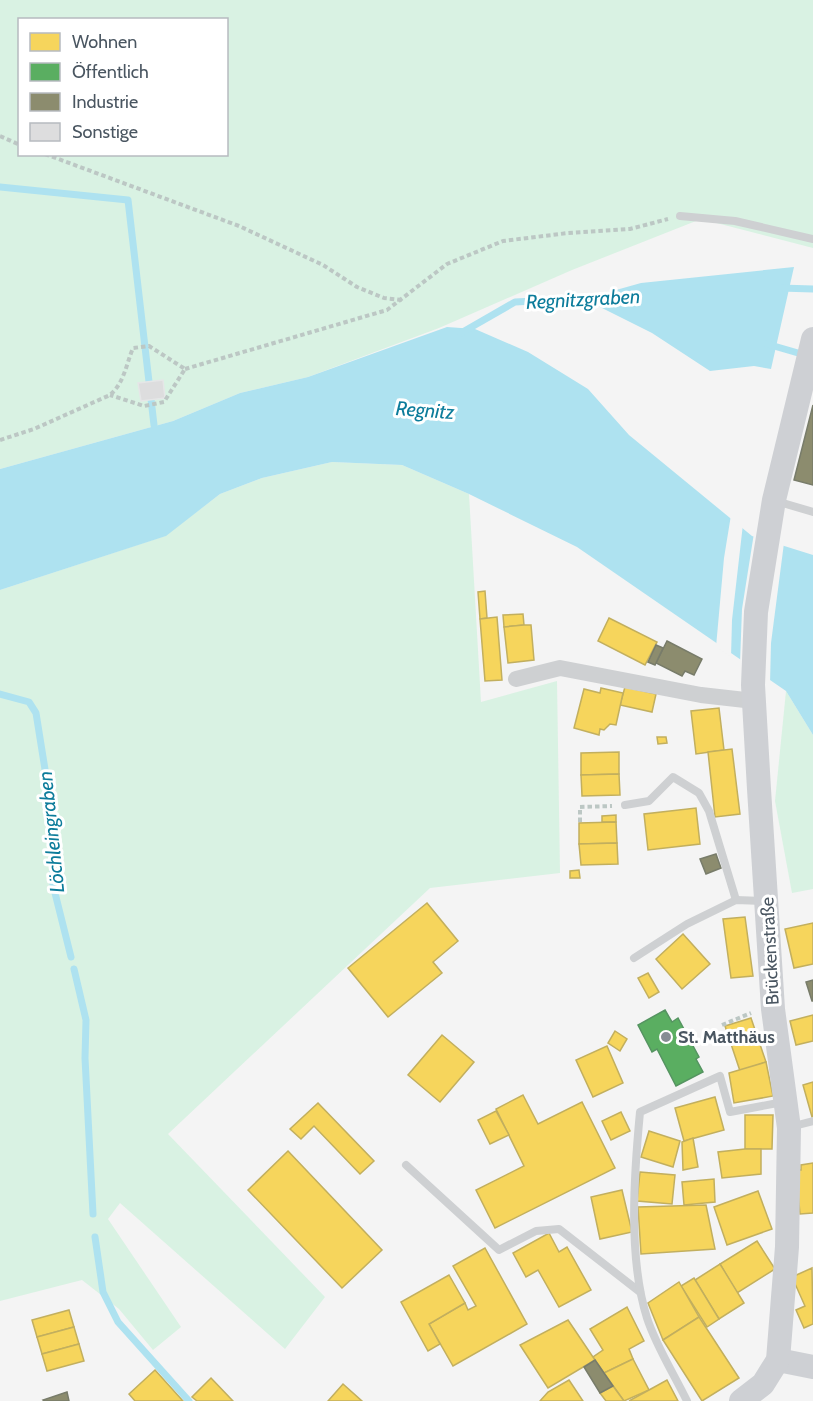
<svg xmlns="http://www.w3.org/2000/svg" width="813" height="1401" viewBox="0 0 813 1401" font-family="Cabin,sans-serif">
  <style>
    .green { fill: #d9f2e3; fill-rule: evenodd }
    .water { fill: #aee2f0 }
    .pier { fill: #f4f4f4 }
    .homes { fill: #f6d55c; stroke: #c2af5e; stroke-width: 1.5 }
    .public { fill: #5aae61; stroke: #559461; stroke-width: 1.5 }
    .industry { fill: #8c8c6e; stroke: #787c6a; stroke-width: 1.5 }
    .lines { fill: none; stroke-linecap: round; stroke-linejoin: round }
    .stream { stroke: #aee2f0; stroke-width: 7 }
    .building { fill: #ddddde; stroke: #e5e6e7; stroke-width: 1.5 }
    .path { stroke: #bcc7c4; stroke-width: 4; stroke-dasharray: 4.5 3; stroke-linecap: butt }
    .lane { stroke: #ced0d2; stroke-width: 8 }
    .street { stroke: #ced0d2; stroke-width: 16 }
    .secondary { stroke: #ced0d4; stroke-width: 24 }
    .poi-dot { fill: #868d94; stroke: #fff; stroke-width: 2 }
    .labels { text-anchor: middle; stroke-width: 6; stroke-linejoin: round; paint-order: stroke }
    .street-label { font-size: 18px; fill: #4a5661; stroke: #fff }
    .poi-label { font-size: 18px; font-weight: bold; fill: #4a5661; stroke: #fff; text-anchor: start }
    .water-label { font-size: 20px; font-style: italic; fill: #0c7c9b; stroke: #fff }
  </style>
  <rect width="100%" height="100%" fill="#f4f4f4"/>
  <g class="green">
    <path d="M0,0H813V248L701,219L572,270L439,328L308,377L240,393L173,421L0,469ZM20,20H226V154H20Z"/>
    <path d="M332,462L402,465L469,494L481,702L557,681L560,873L430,888L168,1134L325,1297L285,1349L120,1203L108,1219L181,1327L153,1350L119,1309L82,1280L0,1301V590L165,536L220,494L262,478Z"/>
    <path d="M786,691L813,735V889L792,893L775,801Z"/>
  </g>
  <g class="water">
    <path d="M794,267L771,369L754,366L710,371L652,333L584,299L641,283Z"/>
    <path d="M447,327L475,329L528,352L588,389L629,435L752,536L813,555V735L786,691L577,547L469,494L402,465L332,462L262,478L220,494L166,536L0,590V469L173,421L240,393L308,377Z"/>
  </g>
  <g class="pier">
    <path d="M731,515L743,524L732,620L731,657L716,647L724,558Z"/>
    <path d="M754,533L784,543L771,643L770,684L740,663L742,609Z"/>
  </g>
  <g class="homes">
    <path d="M485,591L487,618L480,619L478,592Z"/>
    <path d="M523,614L524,625L504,627L503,615Z"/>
    <path d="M497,617L502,680L485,681L480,619Z"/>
    <path d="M609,618L657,642L645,665L598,641Z"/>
    <path d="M524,625H531L534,660L508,663L504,627Z"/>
    <path d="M625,687L656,694L652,712L620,705Z"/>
    <path d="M601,688L623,693L616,725L610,724L604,730L600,729L599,735L574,728L584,689L600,693Z"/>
    <path d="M719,708L724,750L696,754L691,711Z"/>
    <path d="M657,737H666L667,743L658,744Z"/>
    <path d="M732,749L740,814L715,817L708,752Z"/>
    <path d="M619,752V774L581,775V753Z"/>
    <path d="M619,774L620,795L582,796L581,775Z"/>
    <path d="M696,808L700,844L648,850L644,814Z"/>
    <path d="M616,815V822H602V816Z"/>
    <path d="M616,822L617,843L579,844V823Z"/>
    <path d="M617,843L618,864L581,865L579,844Z"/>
    <path d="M579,870L580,878H570V871Z"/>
    <path d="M427,903L458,941L433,962L442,973L388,1017L348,968Z"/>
    <path d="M745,917L753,976L731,978L723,919Z"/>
    <path d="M813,923V964L794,968L785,929Z"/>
    <path d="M683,934L710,964L682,989L656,959Z"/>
    <path d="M648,973L659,992L649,998L638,978Z"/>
    <path d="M813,1015V1041L796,1045L790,1021Z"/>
    <path d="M751,1018L766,1062L740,1071L725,1026Z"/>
    <path d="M615,1031L627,1039L620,1051L608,1043Z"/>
    <path d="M442,1035L474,1062L440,1102L408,1075Z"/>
    <path d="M607,1046L623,1083L593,1097L576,1060Z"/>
    <path d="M766,1062L773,1096L734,1103L729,1073Z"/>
    <path d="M813,1082V1117H812L803,1085Z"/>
    <path d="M523,1095L538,1124L582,1102L615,1168L495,1228L476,1190L524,1166L496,1109Z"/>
    <path d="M715,1097L724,1130L684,1141L675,1108Z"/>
    <path d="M318,1103L374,1161L360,1174L314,1126L301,1139L290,1129Z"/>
    <path d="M496,1111L509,1135L490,1144L478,1120Z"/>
    <path d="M621,1112L630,1131L611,1140L602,1121Z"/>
    <path d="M745,1115H773L772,1149H745Z"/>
    <path d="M649,1131L680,1141L673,1167L641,1157Z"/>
    <path d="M693,1138L698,1167L683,1170L682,1142Z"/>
    <path d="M745,1149H761V1174L722,1178L718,1152Z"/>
    <path d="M288,1151L382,1250L342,1288L248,1190Z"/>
    <path d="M813,1163V1213L800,1214L796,1170H801V1165Z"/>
    <path d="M640,1172L675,1175L672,1204L637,1201Z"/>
    <path d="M714,1179L715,1202L684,1205L682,1182Z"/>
    <path d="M622,1190L632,1232L600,1239L591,1197Z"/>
    <path d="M758,1191L772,1229L727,1245L714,1207Z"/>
    <path d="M706,1205L715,1249L641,1254L638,1207Z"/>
    <path d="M549,1233L559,1252L567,1247L591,1290L559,1307L538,1270L526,1277L513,1253Z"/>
    <path d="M757,1241L775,1269L737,1293L720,1264Z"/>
    <path d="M485,1248L527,1324L453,1366L429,1324L465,1303L468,1310L476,1306L453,1266Z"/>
    <path d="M720,1264L744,1303L719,1319L695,1280Z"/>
    <path d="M812,1268L813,1324L804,1328L796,1310L805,1306L792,1277Z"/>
    <path d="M449,1275L465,1303L429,1324L440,1344L428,1351L401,1302Z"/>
    <path d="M694,1278L719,1319L707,1327L681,1286Z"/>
    <path d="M679,1282L699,1317L663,1340L648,1303Z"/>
    <path d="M627,1307L644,1341L629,1349L633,1359L604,1373L593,1357L603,1350L590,1329Z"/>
    <path d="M69,1310L74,1327L37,1337L32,1320Z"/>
    <path d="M699,1317L739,1378L702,1401L663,1340Z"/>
    <path d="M568,1320L595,1360L548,1388L520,1345Z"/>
    <path d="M74,1327L79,1344L42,1354L37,1337Z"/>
    <path d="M79,1344L84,1361L47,1371L42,1354Z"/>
    <path d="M633,1359L649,1390L624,1401L604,1373Z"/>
    <path d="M155,1370L183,1401H135L129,1394Z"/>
    <path d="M211,1378L233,1401H197L192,1397Z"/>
    <path d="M569,1380L583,1401H540L548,1392Z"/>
    <path d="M667,1380L678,1401H629L649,1390Z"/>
    <path d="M343,1384L362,1401H328Z"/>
    <path d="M613,1386L624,1401H606L600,1393Z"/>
  </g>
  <path class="public" d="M665,1010L672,1022L678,1018L699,1057L696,1059L703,1072L676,1086L657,1049L652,1052L638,1025Z"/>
  <g class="industry">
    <path d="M813,405V485L794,480Z"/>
    <path d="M667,641L702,659L694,675L685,671L682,676L656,663Z"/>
    <path d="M656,645L663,648L655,665L648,662Z"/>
    <path d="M716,854L721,868L706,874L700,859Z"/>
    <path d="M813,980V1001H812L806,982Z"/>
    <path d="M595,1360L613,1386L600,1393L584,1367Z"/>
    <path d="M67,1392L69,1401H44L43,1400Z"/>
  </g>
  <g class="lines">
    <g class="stream">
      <path d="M0,187L128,200L154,425"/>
      <path d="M780,288L813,289"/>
      <path d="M461,333L515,302L592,298"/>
      <path d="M767,344L805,355"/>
      <path d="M0,694L29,702L36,713L51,807L53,885L71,957"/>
      <path d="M74,969L86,1020L85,1058L93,1214"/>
      <path d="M95,1237L103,1292L118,1322L189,1401"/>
    </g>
  </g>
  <path class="building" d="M163,380L165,398L141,401L138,383Z"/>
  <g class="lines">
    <g class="path">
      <path d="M0,136L20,145"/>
      <path d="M45,154L239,226L323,265L357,287L384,298L402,300"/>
      <path d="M185,369L387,310L447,264L503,241L568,233L630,229L668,219"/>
      <path d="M0,440L34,429L110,395C124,383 126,365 133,348L149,346L185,369L164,402L144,406L110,395"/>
      <path d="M580,822V807L612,806"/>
      <path d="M722,1025L751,1013"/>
    </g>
    <g class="lane">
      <path d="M680,216L735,221L813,239"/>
      <path d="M776,501L813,512"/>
      <path d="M625,805L649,801L673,777L699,793L709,811L736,900"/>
      <path d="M634,958L687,924L736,900L763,901"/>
      <path d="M790,1127L813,1121"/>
      <path d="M406,1165L499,1250L536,1231L559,1229L640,1292"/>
      <path d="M687,1401C674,1374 656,1346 647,1318C628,1258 634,1175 640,1112L720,1076L730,1112L783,1102"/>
    </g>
    <path class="street" d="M516,679L560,668L701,695L754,701"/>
    <g class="secondary">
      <path d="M778,1360L813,1367"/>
      <path d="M741,1401L763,1384L778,1360L787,1247L789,1128L773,1009L759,789L753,685L756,612L774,500L813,339"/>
    </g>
  </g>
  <circle class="poi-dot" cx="666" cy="1037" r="6"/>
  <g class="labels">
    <g class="street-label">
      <text transform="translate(770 951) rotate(-93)" y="6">Brückenstraße</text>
    </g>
    <g class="poi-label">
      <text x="678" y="1043">St. Matthäus</text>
    </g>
    <g class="water-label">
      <text transform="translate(583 299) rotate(-3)" y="7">Regnitzgraben</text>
      <text transform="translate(425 410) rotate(4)" y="7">Regnitz</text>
      <text transform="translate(51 832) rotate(-96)" y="7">Löchleingraben</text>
    </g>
  </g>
  <rect x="18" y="18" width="210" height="138" fill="#ffffff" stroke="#b7bbc0" stroke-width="1.5"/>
  <rect x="30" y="33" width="30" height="18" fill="#f6d55c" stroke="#b7bbc0" stroke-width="1.5"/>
  <text x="72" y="48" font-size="18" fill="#4a5661">Wohnen</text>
  <rect x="30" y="63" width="30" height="18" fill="#5aae61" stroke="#b7bbc0" stroke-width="1.5"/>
  <text x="72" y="78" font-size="18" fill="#4a5661">Öffentlich</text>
  <rect x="30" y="93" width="30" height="18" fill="#8c8c6e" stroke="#b7bbc0" stroke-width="1.5"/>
  <text x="72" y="108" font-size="18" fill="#4a5661">Industrie</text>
  <rect x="30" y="123" width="30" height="18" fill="#ddddde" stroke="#b7bbc0" stroke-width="1.5"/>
  <text x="72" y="138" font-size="18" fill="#4a5661">Sonstige</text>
</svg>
